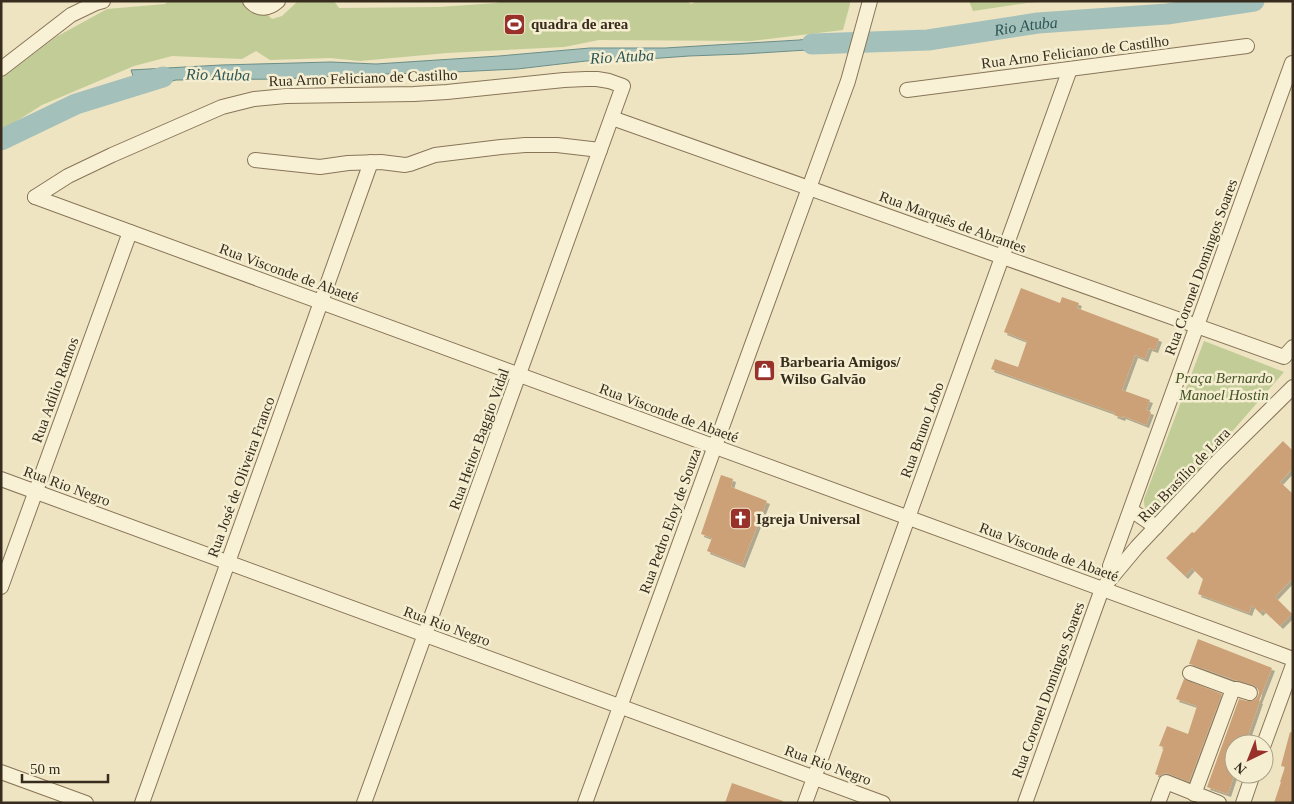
<svg xmlns="http://www.w3.org/2000/svg" width="1294" height="804" viewBox="0 0 1294 804" font-family="Georgia,serif">
  <style>
    .green { fill: #c1cc96 }
    .water { fill: #a4c0ba; stroke: #6b8e88 }
    .lines { fill: none; stroke-linecap: round; stroke-linejoin: round }
    .river { stroke: #a4c0ba; stroke-width: 21 }
    .building { fill: #cca178; filter: url(#shadow) }
    .minor-casing { stroke: #887559; stroke-width: 16 }
    .minor { stroke: #f9f1d5; stroke-width: 14 }
    .labels { text-anchor: middle; stroke-width: 5; stroke-linejoin: round; paint-order: stroke }
    .poi-label { font-size: 15px; font-weight: bold; fill: #372c1d; stroke: #f5eed1; text-anchor: start }
    .street-label { font-size: 15px; fill: #372c1d; stroke: #f5eed1 }
    .park-label { font-size: 15px; font-style: italic; fill: #445424; stroke: #f5eed1 }
    .water-label { font-size: 16px; font-style: italic; fill: #2d5757; stroke: #f5eed1 }
  </style>
  <defs>
    <filter id="shadow"><feDropShadow dx="3" dy="3" stdDeviation="0" flood-color="#0004"/></filter>
  </defs>
  <rect width="100%" height="100%" fill="#eee4c2"/>
  <g class="green">
    <path d="M169,1H243L246,4L266,13L272,19L282,16L298,1H334L339,8L439,7L496,3L503,1H686L691,4L698,1H850V4L843,30L751,41L599,40L564,47L447,53L360,61L330,58L270,60L256,51L242,59L172,56L134,66L42,105L1,131V79L56,37L107,9L165,4Z"/>
    <path d="M969,1H1060L1027,3L973,11Z"/>
    <path d="M1204,341L1284,372L1176,496C1169,504 1163,511 1153,515C1145,512 1144,507 1144,499Z"/>
  </g>
  <path class="water" d="M846,34L839,48L743,54L689,56L647,59L586,61L517,69L455,72L353,75L281,79L176,80L138,90L131,70L221,65L331,62L376,64L499,56L590,48H665L799,40Z"/>
  <g class="lines">
    <g class="river">
      <path id="s1" d="M812,44L928,40L1038,23L1167,14L1254,1"/>
      <path d="M1,140L76,104L163,77"/>
    </g>
  </g>
  <g class="building">
    <path d="M1021,288L1060,303L1062,297L1079,303L1077,308L1159,339L1155,350L1149,348L1145,359L1135,355L1122,390L1150,400L1146,410L1151,412L1146,425L1123,416L1122,418L1114,415L1115,413L991,369L995,359L1018,367L1027,341L1004,332Z"/>
    <path d="M1283,441L1293,451V468L1280,482L1293,494V578L1275,597L1292,614L1280,626L1263,610L1260,613L1252,605L1249,613L1198,594L1203,579L1192,568L1185,576L1166,558L1192,532L1194,533Z"/>
    <path d="M721,475L733,479L731,487L767,501L742,565L707,551L712,538L701,534Z"/>
    <path d="M1198,639L1272,668L1259,701H1260L1245,744H1234V776L1228,794L1207,787L1239,699L1247,701H1252L1256,699L1258,696L1259,692L1257,687L1253,685L1235,680L1193,665L1189,664Z"/>
    <path d="M1184,679L1222,694L1189,782L1169,774L1164,773L1160,776L1155,774L1164,747L1159,746L1167,726L1188,734L1197,706L1176,699Z"/>
    <path d="M1290,732L1293,733V803H1274L1281,782H1280L1285,767L1281,766Z"/>
    <path d="M732,783L783,801V803H725Z"/>
  </g>
  <g class="lines">
    <defs>
      <g id="minor">
        <path d="M250,1C259,11 269,9 278,1"/>
        <path d="M1,69L71,15L96,3L103,1"/>
        <path d="M907,90L1247,46"/>
        <path d="M612,118L1284,357L1293,347"/>
        <path d="M255,160L320,167L348,163L381,162L405,165L410,164L435,155L501,147L525,145H557L600,150"/>
        <path d="M35,197L68,176L112,155L222,107L254,99L286,96L414,94L447,92L564,80L586,79H597L609,81L623,86L364,803"/>
        <path d="M35,197L1293,659"/>
        <path d="M1,479L883,803"/>
        <path d="M1131,510L1156,527"/>
        <path d="M1110,566L1292,63"/>
        <path d="M1,587L130,232"/>
        <path d="M1190,673L1233,689L1194,794"/>
        <path d="M1233,689H1237L1250,693"/>
        <path d="M1264,744L1293,665"/>
        <path d="M1,772L86,803"/>
        <path d="M142,803L371,162"/>
        <path d="M585,803L848,81L870,1"/>
        <path d="M805,803L1070,69"/>
        <path d="M1025,803L1102,589L1137,547L1217,462L1293,387"/>
        <path d="M1158,803L1166,782L1219,803"/>
        <path d="M1243,803L1253,774"/>
      </g>
    </defs>
    <use href="#minor" class="minor-casing"/>
    <use href="#minor" class="minor"/>
  </g>
  <defs>
    <symbol id="stadium-square" viewBox="-11 -11 22 22"><rect x="-9" y="-9" width="18" height="18" rx="4" fill="#973129" stroke="#f5eed1"/><path d="M0-5a6.5 5 0 1 0 0 10a6.5 5 0 1 0 0-10ZM-3.5-1.8h7v3.6h-7Z" fill="#fff"/></symbol>
    <symbol id="shop-square" viewBox="-11 -11 22 22"><rect x="-9" y="-9" width="18" height="18" rx="4" fill="#973129" stroke="#f5eed1"/><path d="M-5-2.5h2.3a2.7 3.5 0 0 1 5.4 0H5L5.5 6h-11ZM-1.5-2.5h3a1.5 2.3 0 0 0-3 0Z" fill="#fff"/></symbol>
    <symbol id="church-square" viewBox="-11 -11 22 22"><rect x="-9" y="-9" width="18" height="18" rx="4" fill="#973129" stroke="#f5eed1"/><path d="M-1.2-6h2.4v3.5h3.3v2.4h-3.3V6h-2.4V-.1h-3.3v-2.4h3.3Z" fill="#fff"/></symbol>
  </defs>
  <g fill-rule="evenodd">
    <use href="#stadium-square" x="502" y="12" width="25" height="25"/>
    <use href="#shop-square" x="752" y="358" width="25" height="25"/>
    <use href="#church-square" x="728" y="506" width="25" height="25"/>
  </g>
  <g class="labels">
    <g class="poi-label">
      <text x="531" y="29">quadra de area</text>
      <text x="780" y="367">Barbearia Amigos/<tspan x="780" dy="17">Wilso Galvão</tspan></text>
      <text x="756" y="524">Igreja Universal</text>
    </g>
    <g class="street-label">
      <text transform="translate(1075 52) rotate(-7)" y="5">Rua Arno Feliciano de Castilho</text>
      <text transform="translate(363 78) rotate(-2)" y="5">Rua Arno Feliciano de Castilho</text>
      <text transform="translate(953 222) rotate(20)" y="5">Rua Marquês de Abrantes</text>
      <text transform="translate(1201 267) rotate(-70)" y="5">Rua Coronel Domingos Soares</text>
      <text transform="translate(289 273) rotate(20)" y="5">Rua Visconde de Abaeté</text>
      <text transform="translate(55 390) rotate(-70)" y="5">Rua Adílio Ramos</text>
      <text transform="translate(669 413) rotate(20)" y="5">Rua Visconde de Abaeté</text>
      <text transform="translate(922 430) rotate(-70)" y="5">Rua Bruno Lobo</text>
      <text transform="translate(479 439) rotate(-70)" y="5">Rua Heitor Baggio Vidal</text>
      <text transform="translate(1184 475) rotate(-46)" y="5">Rua Brasílio de Lara</text>
      <text transform="translate(241 477) rotate(-70)" y="5">Rua José de Oliveira Franco</text>
      <text transform="translate(67 486) rotate(20)" y="5">Rua Rio Negro</text>
      <text transform="translate(670 521) rotate(-70)" y="5">Rua Pedro Eloy de Souza</text>
      <text transform="translate(1049 552) rotate(20)" y="5">Rua Visconde de Abaeté</text>
      <text transform="translate(447 626) rotate(20)" y="5">Rua Rio Negro</text>
      <text transform="translate(1048 690) rotate(-70)" y="5">Rua Coronel Domingos Soares</text>
      <text transform="translate(828 765) rotate(20)" y="5">Rua Rio Negro</text>
    </g>
    <g class="park-label">
      <text x="1224" y="383">Praça Bernardo<tspan x="1224" dy="17">Manoel Hostin</tspan></text>
    </g>
    <g class="water-label">
      <text dy="6" stroke="none"><textPath href="#s1" startOffset="215">Rio Atuba</textPath></text>
      <text transform="translate(622 56) rotate(-3)" y="6">Rio Atuba</text>
      <text transform="translate(218 74) rotate(1)" y="6">Rio Atuba</text>
    </g>
  </g>
  <rect width="1294" height="804" fill="none" stroke="#372c1d" stroke-width="5"/>
  <g transform="translate(1249 759) rotate(223)"><circle r="24" fill="#f5eed1" stroke="#a9a089"/>
  <path d="M0-4L9 19L0 12L-9 19Z" fill="#973129"/>
  <text y="-8" font-size="14" font-weight="bold" text-anchor="middle" fill="#372c1d">N</text>
  </g>
  <path d="M22 774v8h86v-8" fill="none" stroke="#372c1d" stroke-width="2.5"/>
  <text x="30" y="774" font-size="15" fill="#372c1d" stroke="#f5eed1" stroke-width="4" paint-order="stroke">50 m</text>
</svg>
